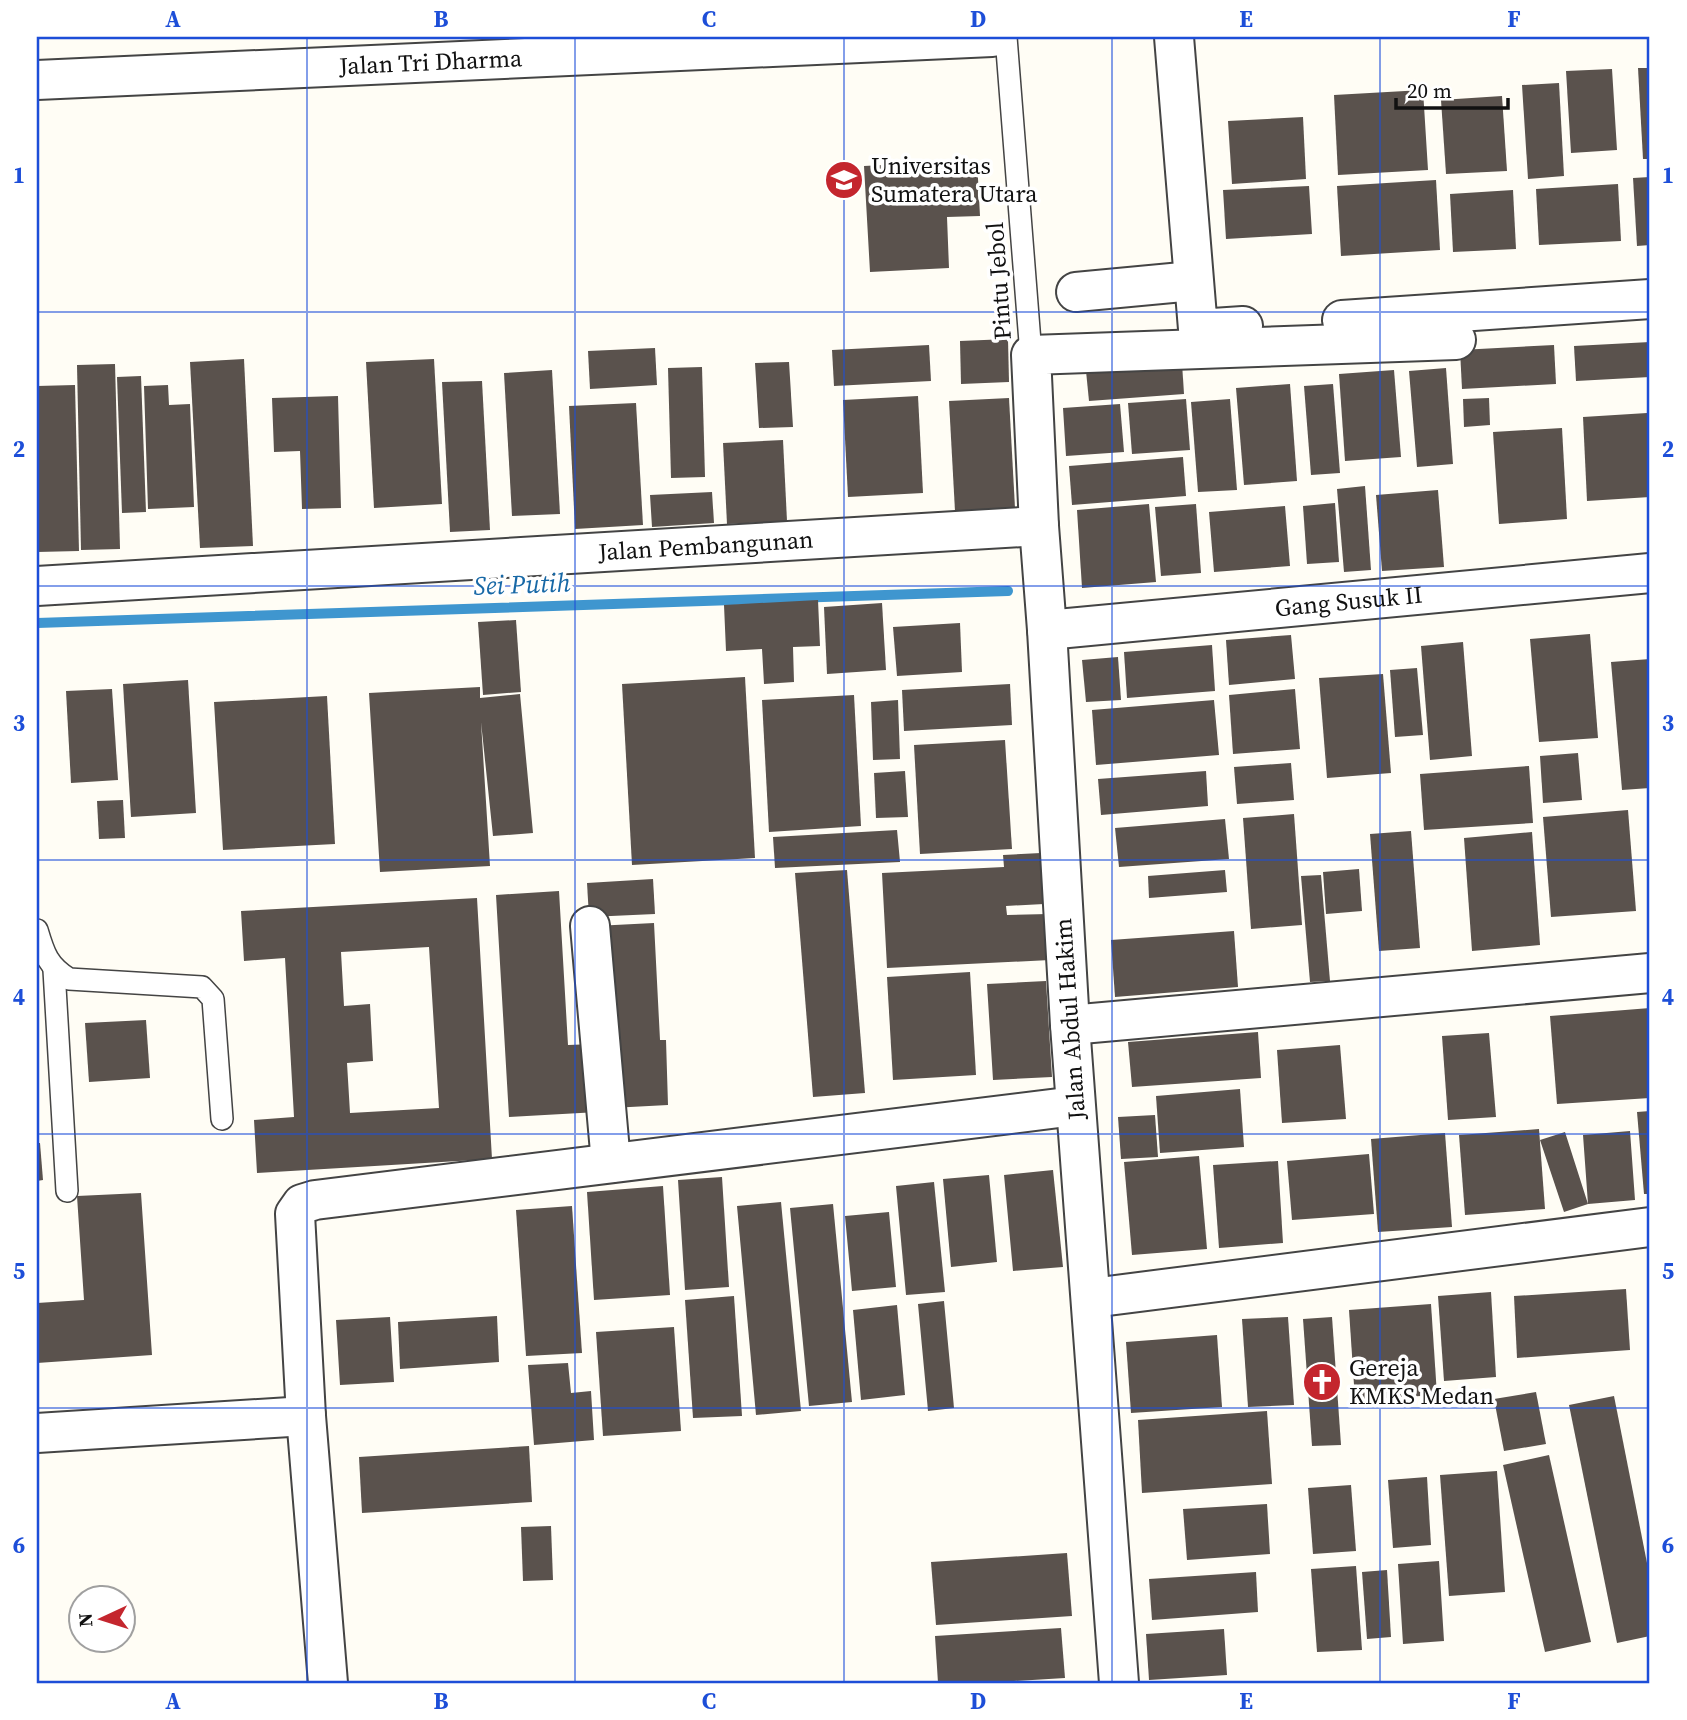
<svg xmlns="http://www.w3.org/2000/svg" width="1687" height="1720" viewBox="0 0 1687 1720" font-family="'Source Serif 4',serif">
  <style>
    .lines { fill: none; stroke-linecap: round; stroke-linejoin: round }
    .stream { stroke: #3f96cf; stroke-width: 10 }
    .building { fill: #5a524d; fill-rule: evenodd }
    .service-casing { stroke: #444; stroke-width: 24 }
    .minor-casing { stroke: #444; stroke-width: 42 }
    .service { stroke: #fff; stroke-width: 21 }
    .minor { stroke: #fff; stroke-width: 38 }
    .grid { fill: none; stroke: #1d4ed8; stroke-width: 2; stroke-opacity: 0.55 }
    .labels { text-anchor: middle; stroke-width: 7; stroke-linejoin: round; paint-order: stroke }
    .street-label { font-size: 24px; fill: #111; stroke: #fff }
    .poi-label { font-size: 24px; fill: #111; stroke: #fff; text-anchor: start }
    .water-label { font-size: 26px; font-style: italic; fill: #1768a6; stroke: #fff }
    .neatline { fill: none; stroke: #1d4ed8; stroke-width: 2.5 }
    .grid-label { font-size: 23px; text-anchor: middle; font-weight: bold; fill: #1d4ed8 }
  </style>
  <rect width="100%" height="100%" fill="#fffdf5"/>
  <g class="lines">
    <path class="stream" d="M37,623L1008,591"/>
  </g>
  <g class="building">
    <path d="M1638,68H1650V159H1643Z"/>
    <path d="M1612,69L1617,150L1571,153L1566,71Z"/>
    <path d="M1559,83L1564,176L1528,179L1522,85Z"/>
    <path d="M1423,90L1428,170L1338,175L1334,95Z"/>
    <path d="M1502,96L1507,171L1446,174L1441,100Z"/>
    <path d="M1303,117L1306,179L1232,184L1228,121Z"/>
    <path d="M977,160L980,216L947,217L949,268L870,272L864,166Z"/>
    <path d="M1650,177V245L1637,246L1633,178Z"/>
    <path d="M1436,180L1440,250L1341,256L1337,186Z"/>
    <path d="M1618,184L1621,241L1539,245L1536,189Z"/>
    <path d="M1309,186L1312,234L1226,239L1223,190Z"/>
    <path d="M1513,190L1516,249L1453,252L1450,194Z"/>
    <path d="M1008,339L1009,382L961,384L960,341Z"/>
    <path d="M1650,342V377L1576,381L1574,346Z"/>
    <path d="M929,345L931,381L834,386L832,350Z"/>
    <path d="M1554,345L1556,384L1462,389L1460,350Z"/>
    <path d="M655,348L657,385L590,389L588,351Z"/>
    <path d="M244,359L253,546L200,548L190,362Z"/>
    <path d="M434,359L442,504L374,508L366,362Z"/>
    <path d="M789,362L793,427L759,428L755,363Z"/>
    <path d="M1182,363L1184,394L1089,401L1086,371Z"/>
    <path d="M115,364L120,549L81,550L77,365Z"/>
    <path d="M702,367L705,477L671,478L668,368Z"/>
    <path d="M1446,368L1453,464L1417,467L1409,371Z"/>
    <path d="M552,370L560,514L512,516L504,373Z"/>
    <path d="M1394,370L1401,457L1345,461L1339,374Z"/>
    <path d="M141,376L146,512L122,513L117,377Z"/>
    <path d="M482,381L490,530L450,532L442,382Z"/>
    <path d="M1290,384L1297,481L1244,485L1236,388Z"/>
    <path d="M1333,384L1340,473L1311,475L1304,386Z"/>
    <path d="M75,385L79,551L37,552V386Z"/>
    <path d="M168,385L169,405L190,404L194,507L148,509L144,386Z"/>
    <path d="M338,396L341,508L302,509L300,451L274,452L272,398Z"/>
    <path d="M918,396L923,493L848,497L843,400Z"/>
    <path d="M1009,398L1015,508L955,511L949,401Z"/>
    <path d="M1489,398L1490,425L1464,427L1463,399Z"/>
    <path d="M1186,399L1190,450L1132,454L1128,403Z"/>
    <path d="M1230,399L1237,490L1198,492L1191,402Z"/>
    <path d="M636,403L643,525L575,529L569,406Z"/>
    <path d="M1120,404L1124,452L1066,456L1063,408Z"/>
    <path d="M1647,413L1650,497L1587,501L1583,417Z"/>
    <path d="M1562,428L1567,519L1499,524L1493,432Z"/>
    <path d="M783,440L787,521L727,524L723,443Z"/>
    <path d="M1183,457L1186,496L1072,505L1069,466Z"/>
    <path d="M1365,486L1371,570L1344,572L1337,489Z"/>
    <path d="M1438,490L1444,567L1382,571L1376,495Z"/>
    <path d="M712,492L714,523L652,527L650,495Z"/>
    <path d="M1335,503L1339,562L1307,564L1303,506Z"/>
    <path d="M1149,504L1156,582L1082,588L1077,510Z"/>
    <path d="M1196,504L1201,573L1161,576L1155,507Z"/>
    <path d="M1285,506L1290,566L1214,572L1209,512Z"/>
    <path d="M818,600L820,646L793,647L794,682L764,684L762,649L726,651L724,605Z"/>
    <path d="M882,603L886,670L827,674L824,607Z"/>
    <path d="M516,620L521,692L483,695L478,622Z"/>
    <path d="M960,623L962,672L897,676L893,627Z"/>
    <path d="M1590,634L1598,738L1539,742L1530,639Z"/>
    <path d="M1291,635L1295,679L1229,685L1226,640Z"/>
    <path d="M1463,642L1472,756L1430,760L1421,646Z"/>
    <path d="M1212,645L1215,691L1127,698L1124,652Z"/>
    <path d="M1118,657L1121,700L1086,702L1082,660Z"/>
    <path d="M1650,659V788L1622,790L1611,662Z"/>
    <path d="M1417,668L1423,735L1395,737L1390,670Z"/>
    <path d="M1383,674L1391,773L1327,778L1319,678Z"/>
    <path d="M745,677L755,858L632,865L622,684Z"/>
    <path d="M188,680L196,813L131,817L123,684Z"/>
    <path d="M1010,684L1012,725L904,731L902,690Z"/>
    <path d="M480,687V698L520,694L533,833L493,836L481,722L490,866L380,872L369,693Z"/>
    <path d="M112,689L118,780L71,783L66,691Z"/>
    <path d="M1295,689L1300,749L1233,754L1229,695Z"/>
    <path d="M854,695L861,826L769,832L762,700Z"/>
    <path d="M327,696L335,844L223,850L214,702Z"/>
    <path d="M898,700L900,759L873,760L871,702Z"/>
    <path d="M1214,700L1219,755L1096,765L1092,710Z"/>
    <path d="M1005,740L1012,849L920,854L914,745Z"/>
    <path d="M1578,753L1582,800L1543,803L1540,756Z"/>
    <path d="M1291,763L1294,800L1237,804L1234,767Z"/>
    <path d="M1529,766L1533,823L1424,830L1420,774Z"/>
    <path d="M905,771L908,817L876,818L874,773Z"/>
    <path d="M1206,771L1208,806L1101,815L1098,779Z"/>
    <path d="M123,800L125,838L99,839L97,801Z"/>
    <path d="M1628,810L1636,911L1551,917L1543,817Z"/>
    <path d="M1294,814L1302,925L1251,929L1243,818Z"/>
    <path d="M1225,819L1229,859L1119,867L1115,828Z"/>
    <path d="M897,830L900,862L775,868L773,837Z"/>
    <path d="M1411,831L1420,948L1379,951L1370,834Z"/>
    <path d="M1532,832L1540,945L1472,951L1464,838Z"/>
    <path d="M1041,853L1044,904L1006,906L1007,915L1048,914L1050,960L887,968L882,873L1004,867L1003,855Z"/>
    <path d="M1359,869L1362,911L1326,914L1323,872Z"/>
    <path d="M847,870L865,1093L813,1097L795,873Z"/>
    <path d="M1225,870L1227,892L1149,898L1148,876Z"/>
    <path d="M1321,875L1330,981L1310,982L1301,876Z"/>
    <path d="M653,879L655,914L589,917L587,883Z"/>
    <path d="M559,891L568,1045L594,1044L598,1112L509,1117L496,895Z"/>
    <path d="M477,898L492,1159L257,1173L254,1120L294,1117L285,958L244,961L241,911ZM429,947L439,1108L350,1113L347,1063L373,1061L370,1004L344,1006L341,952Z"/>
    <path d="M654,923L660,1040H666L668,1105L611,1108L595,926Z"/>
    <path d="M1234,931L1238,987L1115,997L1111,940Z"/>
    <path d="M970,972L976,1075L893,1080L887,977Z"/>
    <path d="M1046,981L1052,1077L993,1080L987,984Z"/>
    <path d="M1650,1008V1098L1557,1104L1550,1016Z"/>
    <path d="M146,1020L150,1078L89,1082L85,1023Z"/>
    <path d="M1258,1032L1261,1078L1132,1087L1128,1042Z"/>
    <path d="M1489,1033L1496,1117L1448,1120L1442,1036Z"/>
    <path d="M1340,1045L1346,1119L1282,1123L1277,1050Z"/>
    <path d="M1240,1089L1244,1147L1160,1153L1156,1096Z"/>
    <path d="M1650,1111V1194H1644L1637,1112Z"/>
    <path d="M1155,1115L1158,1157L1121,1159L1118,1117Z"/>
    <path d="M1539,1129L1545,1209L1465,1215L1459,1135Z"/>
    <path d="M1630,1131L1635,1200L1588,1204L1564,1212L1540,1140L1565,1132L1588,1204L1583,1135Z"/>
    <path d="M1445,1133L1452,1227L1378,1232L1371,1139Z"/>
    <path d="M37,1143H40L43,1180L37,1181Z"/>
    <path d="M1369,1154L1374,1214L1292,1220L1287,1161Z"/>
    <path d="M1199,1156L1207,1249L1132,1255L1124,1162Z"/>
    <path d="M1278,1161L1283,1243L1219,1248L1213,1165Z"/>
    <path d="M1053,1170L1063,1267L1013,1271L1004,1175Z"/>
    <path d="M989,1175L997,1262L951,1267L943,1179Z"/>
    <path d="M722,1177L729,1287L685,1290L678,1180Z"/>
    <path d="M934,1182L945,1292L906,1295L896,1186Z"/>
    <path d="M663,1186L670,1295L594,1300L587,1192Z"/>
    <path d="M141,1193L152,1355L37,1363V1303L84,1300L77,1196Z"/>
    <path d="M781,1202L801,1411L756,1415L737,1206Z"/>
    <path d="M833,1204L852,1402L809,1406L790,1208Z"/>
    <path d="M572,1206L582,1353L526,1356L516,1210Z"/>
    <path d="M889,1212L896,1287L852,1291L845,1216Z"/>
    <path d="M1626,1289L1630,1350L1517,1358L1514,1296Z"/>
    <path d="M1491,1292L1496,1377L1444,1381L1438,1296Z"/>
    <path d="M734,1296L742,1416L693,1418L685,1300Z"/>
    <path d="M944,1301L954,1408L928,1411L918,1304Z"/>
    <path d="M1431,1304L1437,1395L1355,1400L1349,1310Z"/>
    <path d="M897,1305L905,1395L861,1400L853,1310Z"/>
    <path d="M497,1316L499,1362L400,1369L398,1322Z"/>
    <path d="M390,1317L394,1382L340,1385L336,1320Z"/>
    <path d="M1288,1317L1294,1405L1248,1407L1242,1319Z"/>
    <path d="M1332,1317L1341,1445L1312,1446L1303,1319Z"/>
    <path d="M674,1327L681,1431L603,1436L596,1332Z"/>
    <path d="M1217,1335L1222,1407L1131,1413L1126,1342Z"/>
    <path d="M568,1363L571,1393L591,1391L594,1440L534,1445L528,1365Z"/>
    <path d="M1536,1392L1546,1444L1504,1451L1494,1399Z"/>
    <path d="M1614,1396L1650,1578V1636L1617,1643L1569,1405Z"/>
    <path d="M1267,1411L1272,1484L1142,1493L1138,1420Z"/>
    <path d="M529,1446L532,1502L362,1513L359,1457Z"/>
    <path d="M1549,1455L1591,1642L1545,1652L1503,1465Z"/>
    <path d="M1497,1471L1505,1592L1449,1596L1440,1475Z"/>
    <path d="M1427,1477L1431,1545L1393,1548L1388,1480Z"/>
    <path d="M1351,1485L1356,1551L1313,1554L1308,1488Z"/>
    <path d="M1267,1504L1270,1554L1187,1560L1183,1509Z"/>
    <path d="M551,1526L553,1580L523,1581L521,1527Z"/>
    <path d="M1067,1553L1072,1616L936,1625L931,1562Z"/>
    <path d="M1439,1561L1444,1641L1403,1644L1398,1564Z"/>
    <path d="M1356,1566L1362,1650L1317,1652L1311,1569Z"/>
    <path d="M1387,1570L1391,1637L1367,1639L1362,1572Z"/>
    <path d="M1256,1572L1258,1612L1152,1620L1149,1579Z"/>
    <path d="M1061,1628L1065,1678L981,1683H938L935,1636Z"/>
    <path d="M1224,1629L1227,1675L1149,1680L1146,1634Z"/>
  </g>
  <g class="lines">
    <defs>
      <g id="service">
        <path d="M1006,37L1031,355"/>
        <path d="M37,930C44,954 48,966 69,979L202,987L213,999L222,1119"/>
        <path d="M54,970L67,1191"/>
      </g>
      <g id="minor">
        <path d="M1174,37L1198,329L1243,326"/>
        <path id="s1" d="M37,80L992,37"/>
        <path d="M1076,292L1193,281"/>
        <path d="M1342,320L1650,299"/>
        <path id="s2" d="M37,586L1039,526"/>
        <path id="s3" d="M1047,630L1650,573"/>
        <path d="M590,926L611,1163"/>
        <path d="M1070,1025L1650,973"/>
        <path d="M1092,1298L1650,1227"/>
        <path d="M37,1433L306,1416"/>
        <path d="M328,1683L306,1416L295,1214L302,1204L315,1200L1075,1106"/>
        <path d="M1119,1683L1070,1025L1047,630L1039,526L1031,355L1456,340"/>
      </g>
    </defs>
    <use href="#service" class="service-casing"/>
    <use href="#minor" class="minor-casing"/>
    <use href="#service" class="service"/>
    <use href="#minor" class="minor"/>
  </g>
  <path class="grid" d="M307,37V1683M575,37V1683M844,37V1683M1112,37V1683M1380,37V1683M37,312H1650M37,586H1650M37,860H1650M37,1134H1650M37,1408H1650"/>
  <defs>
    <symbol id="university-disc" viewBox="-11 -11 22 22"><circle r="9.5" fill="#c4262e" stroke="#fff"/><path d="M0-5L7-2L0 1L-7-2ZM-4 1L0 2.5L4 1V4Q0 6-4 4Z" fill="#fff"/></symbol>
    <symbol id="church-disc" viewBox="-11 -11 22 22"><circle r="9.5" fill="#c4262e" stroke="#fff"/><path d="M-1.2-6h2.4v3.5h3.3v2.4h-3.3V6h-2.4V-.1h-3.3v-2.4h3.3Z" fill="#fff"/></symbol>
  </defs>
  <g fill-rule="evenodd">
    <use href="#university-disc" x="822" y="158" width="44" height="44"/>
    <use href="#church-disc" x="1300" y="1360" width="44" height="44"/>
  </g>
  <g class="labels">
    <g class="street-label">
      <text dy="8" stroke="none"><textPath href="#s1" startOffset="394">Jalan Tri Dharma</textPath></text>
      <text transform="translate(999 281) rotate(-94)" y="8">Pintu Jebol</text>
      <text dy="8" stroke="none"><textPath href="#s2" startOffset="670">Jalan Pembangunan</textPath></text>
      <text dy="8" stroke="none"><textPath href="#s3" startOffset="303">Gang Susuk II</textPath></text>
      <text transform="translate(1070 1019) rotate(-94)" y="8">Jalan Abdul Hakim</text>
    </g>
    <g class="poi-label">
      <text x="871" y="174">Universitas<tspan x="871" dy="28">Sumatera Utara</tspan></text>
      <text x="1349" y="1376">Gereja<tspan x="1349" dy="28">KMKS Medan</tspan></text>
    </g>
    <g class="water-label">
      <text transform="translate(522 584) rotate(-2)" y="9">Sei Putih</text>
    </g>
  </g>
  <rect width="1687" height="1720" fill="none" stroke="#ffffff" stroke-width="77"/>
  <g transform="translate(102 1619) rotate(266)"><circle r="33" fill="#ffffff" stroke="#a0a0a0" stroke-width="2"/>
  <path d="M0-5L12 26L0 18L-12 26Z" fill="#c4262e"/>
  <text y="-10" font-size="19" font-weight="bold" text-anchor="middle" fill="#111111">N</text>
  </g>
  <path d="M1396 98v10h112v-10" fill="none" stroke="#111111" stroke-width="3.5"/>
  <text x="1407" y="98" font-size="21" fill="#111111" stroke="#ffffff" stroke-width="5" paint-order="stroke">20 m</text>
  <rect x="38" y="38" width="1610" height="1644" class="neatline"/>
  <g class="grid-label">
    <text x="173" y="27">A</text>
    <text x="441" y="27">B</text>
    <text x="709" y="27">C</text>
    <text x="978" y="27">D</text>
    <text x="1246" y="27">E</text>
    <text x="1514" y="27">F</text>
    <text x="19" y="183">1</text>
    <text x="1668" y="183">1</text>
    <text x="19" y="457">2</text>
    <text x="1668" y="457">2</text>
    <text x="19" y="731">3</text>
    <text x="1668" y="731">3</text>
    <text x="19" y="1005">4</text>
    <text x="1668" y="1005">4</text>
    <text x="19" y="1279">5</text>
    <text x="1668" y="1279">5</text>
    <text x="19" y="1553">6</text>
    <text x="1668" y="1553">6</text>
    <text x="173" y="1709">A</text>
    <text x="441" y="1709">B</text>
    <text x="709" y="1709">C</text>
    <text x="978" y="1709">D</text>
    <text x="1246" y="1709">E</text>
    <text x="1514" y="1709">F</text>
  </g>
</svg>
